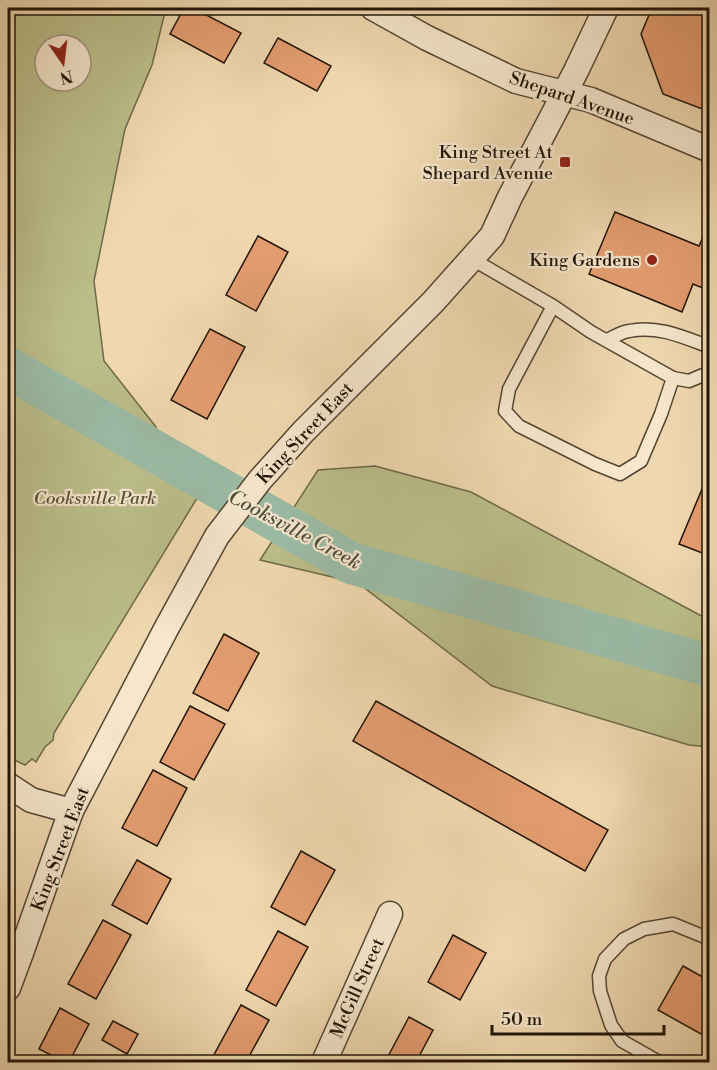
<svg xmlns="http://www.w3.org/2000/svg" width="717" height="1070" viewBox="0 0 717 1070" font-family="'Libre Bodoni',serif">
  <style>
    .green { fill: #bbbe8a; stroke: #6e6949; stroke-width: 1.5; fill-rule: evenodd }
    .lines { fill: none; stroke-linecap: round; stroke-linejoin: round }
    .river { stroke: #9bbba6; stroke-width: 42 }
    .building { fill: #e49d71; stroke: #201408; stroke-width: 1.5 }
    .service-casing { stroke: #544532; stroke-width: 15 }
    .minor-casing { stroke: #544532; stroke-width: 27 }
    .service { stroke: #f5e6cc; stroke-width: 12 }
    .minor { stroke: #f5e6cc; stroke-width: 24 }
    .poi-dot { fill: #8f2418; stroke: #f5e6cc; stroke-width: 2 }
    .labels { text-anchor: middle; stroke-width: 4.5; stroke-linejoin: round; paint-order: stroke }
    .street-label { font-size: 18px; fill: #201408; stroke: #f5e6cc }
    .poi-label { font-size: 18px; fill: #201408; stroke: #f5e6cc; text-anchor: end }
    .park-label { font-size: 18px; font-style: italic; fill: #565036; stroke: #f5e6cc }
    .water-label { font-size: 20px; font-style: italic; fill: #4b4e3f; stroke: #f5e6cc }
  </style>
  <rect width="100%" height="100%" fill="#efd8b0"/>
  <filter id="stains"><feTurbulence type="fractalNoise" baseFrequency=".00333" numOctaves="4"/><feColorMatrix values="0 0 0 0 .2 0 0 0 0 .09 0 0 0 0 .02 0 0 0 .5 -.17"/></filter>
  <radialGradient id="worn" r=".72"><stop offset=".6" stop-color="#630" stop-opacity="0"/><stop offset="1" stop-color="#630" stop-opacity=".3"/></radialGradient>
  <g class="green">
    <path d="M8,8H166L152,65L125,129L94,281L104,361L156,427L154,433L216,467L54,733L53,740L45,747L36,762L32,759L25,765L8,757ZM45,45H81V81H45Z"/>
    <path d="M375,466L471,492L709,620V747L689,745L492,686L358,583L260,560L318,470Z"/>
  </g>
  <g class="lines">
    <path class="river" d="M8,368L351,563L710,666"/>
  </g>
  <g class="building">
    <path d="M184,8H193L241,33L224,63L170,34Z"/>
    <path d="M652,8H710V112L663,94L641,34Z"/>
    <path d="M278,38L331,66L317,91L264,63Z"/>
    <path d="M615,212L699,246L710,221V291L693,284L682,312L589,274Z"/>
    <path d="M258,236L288,252L256,311L226,295Z"/>
    <path d="M210,329L245,347L207,419L171,400Z"/>
    <path d="M710,470V556L679,544Z"/>
    <path d="M224,634L259,653L228,711L193,693Z"/>
    <path d="M376,701L608,830L585,871L353,741Z"/>
    <path d="M190,706L225,724L194,780L160,762Z"/>
    <path d="M153,770L187,788L157,846L122,828Z"/>
    <path d="M301,851L335,870L305,925L271,907Z"/>
    <path d="M137,860L171,879L147,924L112,905Z"/>
    <path d="M103,920L131,935L96,999L68,984Z"/>
    <path d="M278,931L308,947L276,1006L246,990Z"/>
    <path d="M453,935L486,953L460,1000L428,982Z"/>
    <path d="M683,966L710,981V1039L658,1010Z"/>
    <path d="M241,1005L269,1020L246,1062H210Z"/>
    <path d="M60,1008L89,1024L69,1062H65L39,1049Z"/>
    <path d="M409,1017L433,1030L416,1062H385Z"/>
    <path d="M113,1021L138,1034L127,1054L102,1040Z"/>
  </g>
  <g class="lines">
    <defs>
      <g id="service">
        <path d="M472,259L553,306L591,332L673,378L661,414L641,461L620,474L595,464L519,426L505,411L509,389L553,306"/>
        <path d="M607,340C614,337 621,332 629,331C658,325 683,337 710,347"/>
        <path d="M673,378L689,381L710,372"/>
        <path d="M659,1062L622,1041L611,1025L600,991L599,976L605,959L624,939L644,929L673,924L710,939"/>
      </g>
      <g id="minor">
        <path d="M373,8L427,38L516,81L591,100L710,150"/>
        <path d="M8,785L31,800L71,811"/>
        <path d="M8,988L21,953L71,811L166,629L217,536L260,480L303,432L433,302L492,236L510,197L576,71L606,8"/>
        <path d="M324,1062L390,914"/>
      </g>
    </defs>
    <use href="#service" class="service-casing"/>
    <use href="#minor" class="minor-casing"/>
    <use href="#service" class="service"/>
    <use href="#minor" class="minor"/>
  </g>
  <g class="poi-dot">
    <rect x="559" y="156" width="12" height="12" rx="3"/>
    <circle cx="652" cy="260" r="6"/>
  </g>
  <g class="labels">
    <g class="street-label">
      <text transform="translate(572 98) rotate(19)" y="6">Shepard Avenue</text>
      <text transform="translate(305 433) rotate(-47)" y="6">King Street East</text>
      <text transform="translate(60 849) rotate(-69)" y="6">King Street East</text>
      <text transform="translate(357 988) rotate(-66)" y="6">McGill Street</text>
    </g>
    <g class="poi-label">
      <text x="553" y="158">King Street At<tspan x="553" dy="21">Shepard Avenue</tspan></text>
      <text x="640" y="266">King Gardens</text>
    </g>
    <g class="park-label">
      <text x="95" y="504">Cooksville Park</text>
    </g>
    <g class="water-label">
      <text transform="translate(295 529) rotate(28)" y="7">Cooksville Creek</text>
    </g>
  </g>
  <rect width="717" height="1070" fill="none" stroke="#efd8b0" stroke-width="30"/>
  <rect x="9" y="9" width="699" height="1052" fill="none" stroke="#201408" stroke-width="3"/>
  <rect x="15" y="15" width="687" height="1040" fill="none" stroke="#201408" stroke-width="1.5"/>
  <g transform="translate(63 63) rotate(166)"><circle r="28" fill="#f5e6cc" stroke="#a0927e" stroke-width="1.5"/>
  <path d="M0-4.5L10 22L0 15L-10 22Z" fill="#8f2418"/>
  <text y="-9" font-size="16" font-weight="bold" text-anchor="middle" fill="#201408">N</text>
  </g>
  <path d="M492 1025v9h172v-9" fill="none" stroke="#201408" stroke-width="3"/>
  <text x="501" y="1025" font-size="18" fill="#201408" stroke="#f5e6cc" stroke-width="4.5" paint-order="stroke">50 m</text>
  <rect width="100%" height="100%" filter="url(#stains)"/>
  <rect width="100%" height="100%" fill="url(#worn)"/>
</svg>
